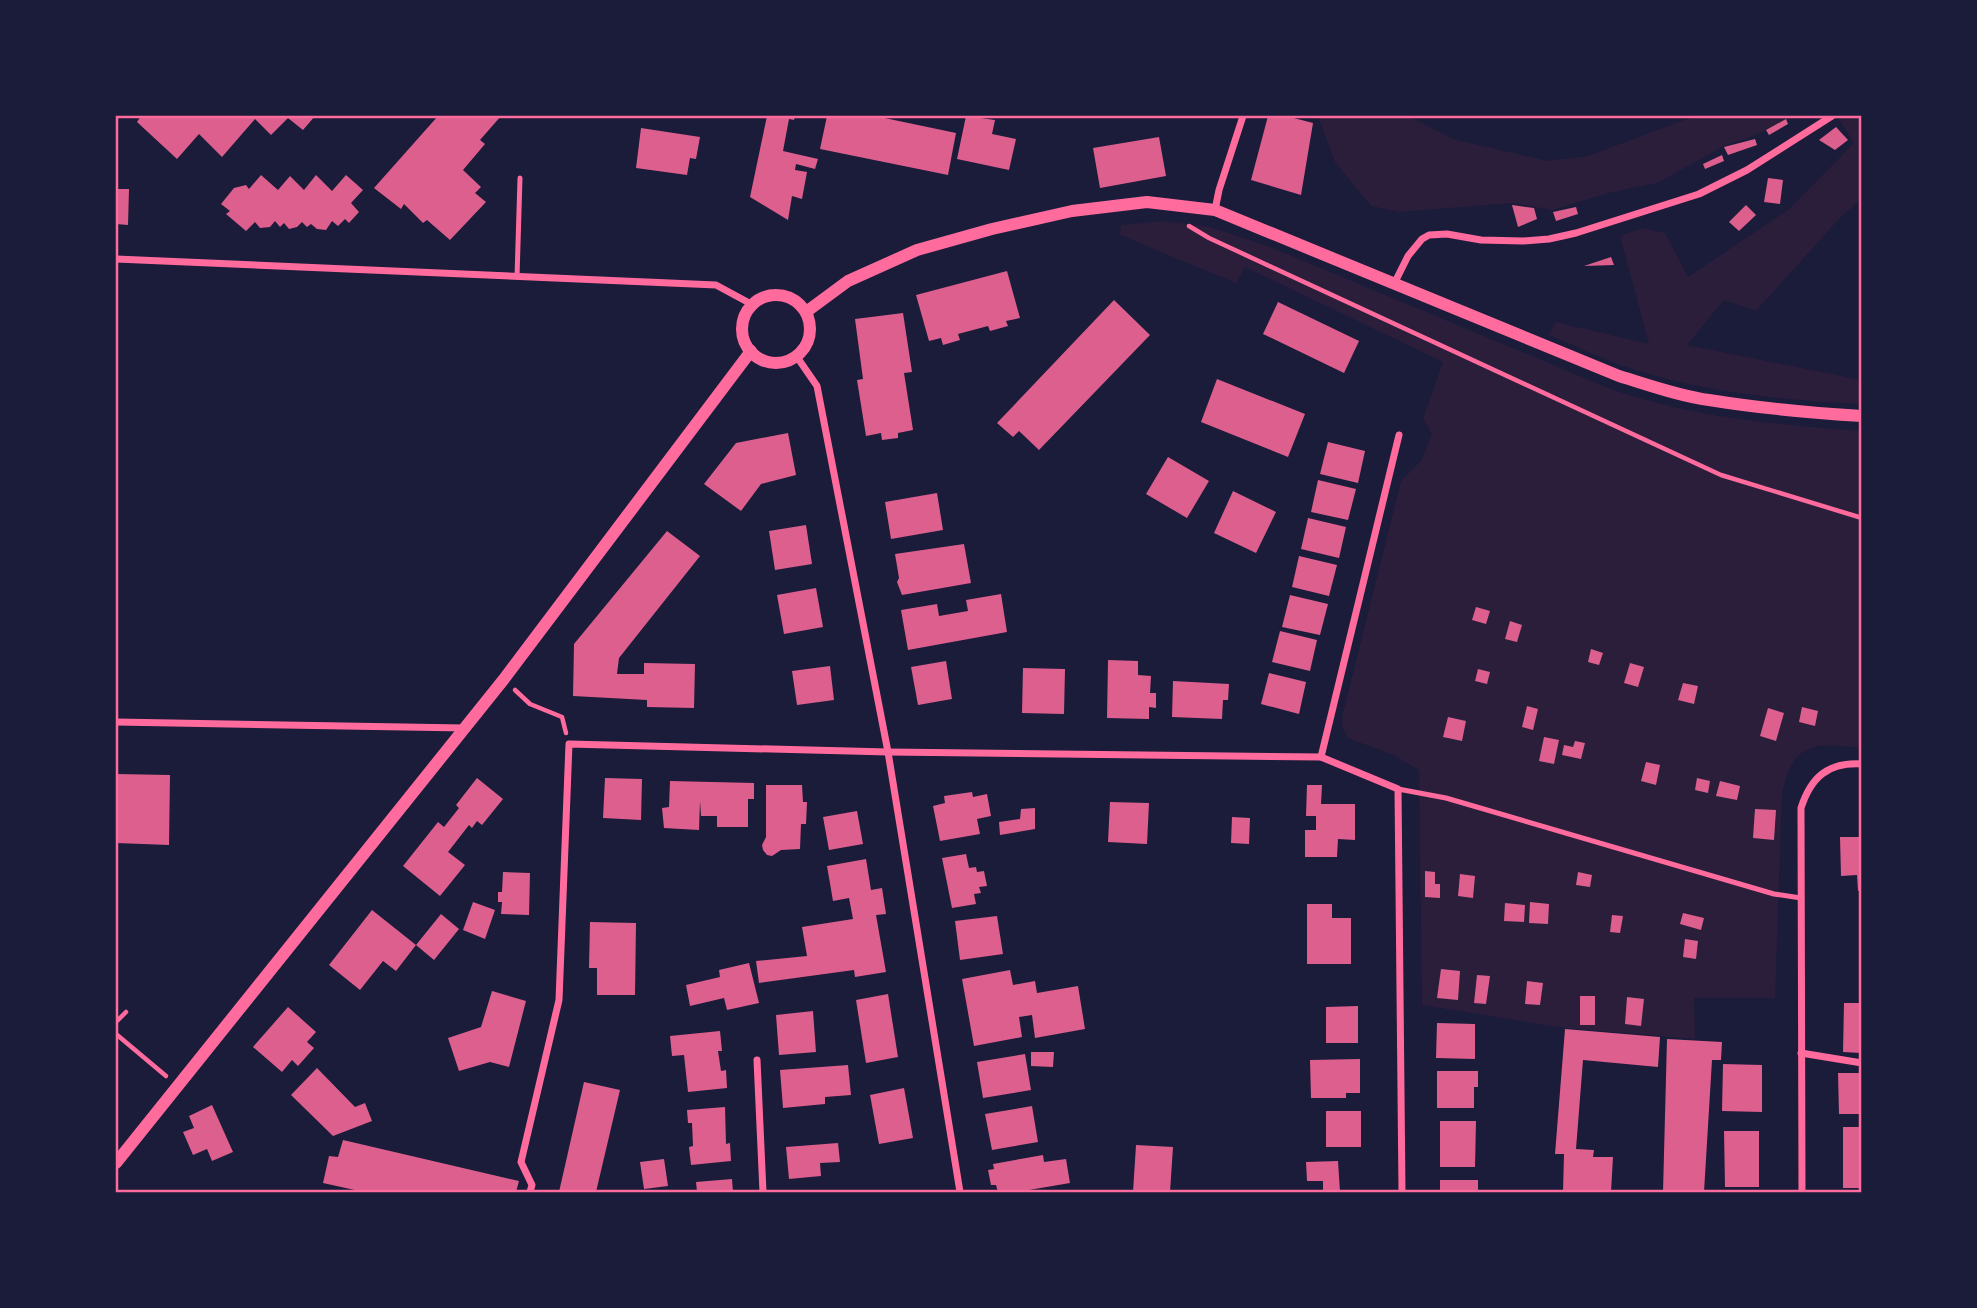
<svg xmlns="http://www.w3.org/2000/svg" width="1977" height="1308" viewBox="0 0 1977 1308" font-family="Quicksand,sans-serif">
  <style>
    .green { fill: #2a1e3b }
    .building { fill: #dd5f8e }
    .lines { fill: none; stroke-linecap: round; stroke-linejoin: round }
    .path { stroke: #ff6b9d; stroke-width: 4.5 }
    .service { stroke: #ff6b9d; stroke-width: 5 }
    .minor { stroke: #ff6b9d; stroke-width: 7 }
    .tertiary { stroke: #ff6b9d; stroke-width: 12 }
    .neatline { fill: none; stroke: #ff6b9d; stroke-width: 2.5 }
  </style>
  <rect width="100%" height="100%" fill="#1b1b3a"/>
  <g class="green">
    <path d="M1318,116H1409L1453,139L1547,161L1588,156L1695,116H1795L1753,136L1724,146L1657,183L1612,192L1552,210L1512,203L1399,212L1371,206L1335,162Z"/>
    <path d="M1837,116H1861V199L1839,219L1756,311L1724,300L1687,345L1861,380V404C1787,401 1694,391 1623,366C1598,357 1574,345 1549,335L1555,322L1649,344L1620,236L1642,228L1665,233L1688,277L1788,210L1854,143Z"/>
    <path d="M1164,221L1210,227L1268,246L1613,390C1693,417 1777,425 1861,431V748C1814,743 1793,741 1782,794L1775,998H1694L1695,1039L1565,1028L1422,1005L1419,770L1393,755L1348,738L1342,727L1343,713L1401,481L1421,461L1432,434L1423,419L1443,362L1245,267L1236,283L1120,235L1121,225Z"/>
  </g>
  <g class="building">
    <path d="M141,116H315L303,130L288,118L271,135L255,119L222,157L199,134L177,159L137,122Z"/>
    <path d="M438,116H501L480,140L485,144L463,170L481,187L475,193L486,202L450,240L427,220L423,223L404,204L401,209L374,188Z"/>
    <path d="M767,116H795L794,120L789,119L783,151L818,159L815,169L796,164L795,170L807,172L802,199L792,196L788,220L750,197Z"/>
    <path d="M827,116H875L956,133L948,175L820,149Z"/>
    <path d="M966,116L995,120L992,134L1016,139L1009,170L957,159Z"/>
    <path d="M1268,116H1286L1313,123L1301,195L1251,180Z"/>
    <path d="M1786,119L1788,124L1769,135L1766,130Z"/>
    <path d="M1836,127L1848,140L1835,150L1819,140Z"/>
    <path d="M641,128L700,137L696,159L690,158L687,175L636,168Z"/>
    <path d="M1159,137L1166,176L1100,188L1093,148Z"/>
    <path d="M1755,139L1757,145L1728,155L1724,147Z"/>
    <path d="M1722,155L1724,161L1705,169L1703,164Z"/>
    <path d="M261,175L278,190L290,176L304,190L316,175L332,191L346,175L363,190L351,203L359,212L349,223L345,219L338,226L332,221L326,230L317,229L311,224L307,227L302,222L297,227L289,229L284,223L280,227L275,221L270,227L260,228L255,222L246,231L226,214L230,211L221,204L234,188L246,185L249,189Z"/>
    <path d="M1768,178L1783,180L1780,204L1764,202Z"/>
    <path d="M116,189H129L128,225L116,224Z"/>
    <path d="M1512,205L1534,208L1537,219L1518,227Z"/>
    <path d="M1746,205L1756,215L1739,231L1729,222Z"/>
    <path d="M1576,207L1578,214L1556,221L1553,212Z"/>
    <path d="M1611,257L1614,265L1584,266Z"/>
    <path d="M1007,271L1020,318L1006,321L1008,326L990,331L988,326L958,334L960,340L943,345L941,338L929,341L916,295Z"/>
    <path d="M1114,300L1150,335L1039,450L1019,431L1013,437L997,423Z"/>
    <path d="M1278,302L1359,341L1344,373L1263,334Z"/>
    <path d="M903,313L912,372L904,373L913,430L898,433V438L882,440L881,433L866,436L857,380L863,379L855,319Z"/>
    <path d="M1217,379L1305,414L1288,457L1201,422Z"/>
    <path d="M788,433L796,475L761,484L741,511L704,484L736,443Z"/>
    <path d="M1328,442L1365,451L1358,483L1320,474Z"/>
    <path d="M1168,457L1209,481L1187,518L1146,494Z"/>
    <path d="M1318,480L1356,489L1348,520L1311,512Z"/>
    <path d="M1233,491L1276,512L1256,553L1214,533Z"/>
    <path d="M937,493L943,530L891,539L885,502Z"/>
    <path d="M1308,518L1346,527L1339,558L1301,549Z"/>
    <path d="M806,525L812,564L775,570L769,531Z"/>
    <path d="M667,531L700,556L619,658L617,674H644V663L695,664L694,708L647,707V700L573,696L574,644Z"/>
    <path d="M964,544L971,583L902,595L897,582L899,578L895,554Z"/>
    <path d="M1299,556L1337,565L1329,596L1292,587Z"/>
    <path d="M816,588L823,627L784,634L777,595Z"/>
    <path d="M1001,594L1007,632L908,650L901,610L937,604L939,616L968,611L966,600Z"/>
    <path d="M1290,595L1328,604L1320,635L1282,627Z"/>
    <path d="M1476,607L1490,611L1486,624L1472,620Z"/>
    <path d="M1510,621L1522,625L1517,642L1505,639Z"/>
    <path d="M1280,631L1317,640L1310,671L1272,662Z"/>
    <path d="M1591,649L1603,653L1599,665L1588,662Z"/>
    <path d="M1108,660L1138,661V675L1151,676L1150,693H1156V708L1149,707V719L1107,718Z"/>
    <path d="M946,661L952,699L918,705L911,667Z"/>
    <path d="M1630,663L1644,667L1638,687L1624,683Z"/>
    <path d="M830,666L834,700L797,705L792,671Z"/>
    <path d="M1023,668L1065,669L1064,714L1022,713Z"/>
    <path d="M1478,669L1490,672L1487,684L1475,681Z"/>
    <path d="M1269,673L1306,682L1299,714L1261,704Z"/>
    <path d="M1173,681L1229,684L1228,700H1223L1222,719L1172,717Z"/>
    <path d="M1683,683L1698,686L1694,704L1678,700Z"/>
    <path d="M1527,706L1538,709L1533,730L1522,727Z"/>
    <path d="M1802,707L1818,711L1815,726L1799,722Z"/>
    <path d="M1768,708L1784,713L1776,741L1760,736Z"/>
    <path d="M1448,717L1466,721L1462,741L1443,737Z"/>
    <path d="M1544,737L1559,740L1554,764L1539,761Z"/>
    <path d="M1575,741L1585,743L1581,759L1562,755L1564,745L1573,747Z"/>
    <path d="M1646,762L1660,765L1656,785L1641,781Z"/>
    <path d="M116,774L170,775L169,845L116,843Z"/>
    <path d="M477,778L503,799L482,825L477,821L472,828L469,825L448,852L465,865L440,896L403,866L438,822L444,827L459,808L456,805Z"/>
    <path d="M605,778L642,779L641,820L603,818Z"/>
    <path d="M1697,778L1710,781L1708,793L1695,790Z"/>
    <path d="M670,781L754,783V799H748V827H717V816H701L700,801L699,830L664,828L662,808L669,807Z"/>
    <path d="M1720,781L1740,786L1737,800L1716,796Z"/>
    <path d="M766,785H802L803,802H807L806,824H801L800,849L781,850L772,856L767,855L763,850L762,845L766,837Z"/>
    <path d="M1307,785H1322L1321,804H1355V840L1338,839L1337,857H1305V830H1316V816H1306Z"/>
    <path d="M972,792L973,797L987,794L991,816L977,819L980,834L940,841L933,806L945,803L944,796Z"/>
    <path d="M1110,802L1149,803L1147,844L1108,842Z"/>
    <path d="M1035,808V829L1000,835L999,822L1020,819L1021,809Z"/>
    <path d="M1755,809L1776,810L1774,840L1753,838Z"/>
    <path d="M857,811L863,844L829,850L823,817Z"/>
    <path d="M1232,817L1250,818L1249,844L1231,843Z"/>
    <path d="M1840,837H1861V891H1858L1857,875L1841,876Z"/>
    <path d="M966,854L969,868L976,867L977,872L984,871L987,886L979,887L981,893L974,894L976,904L952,908L942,858Z"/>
    <path d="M866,859L871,890L882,888L886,914L876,915L886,972L855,977L854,970L759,983L756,961L807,956L802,927L853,919L849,898L833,901L827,866Z"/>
    <path d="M1425,871L1435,872V884H1440V898L1425,897Z"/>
    <path d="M503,872L530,873L529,915L501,914L502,902H498V892H502Z"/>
    <path d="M1578,872L1592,875L1590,887L1576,885Z"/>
    <path d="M1460,874L1475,876L1473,898L1458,896Z"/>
    <path d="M473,902L495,910L485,939L463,930Z"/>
    <path d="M1530,902L1549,904L1548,924L1529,923Z"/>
    <path d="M1505,903L1525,905L1524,922L1504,921Z"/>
    <path d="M1307,904H1332V918H1351V964H1307Z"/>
    <path d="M372,910L416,945L396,971L383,961L360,990L329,965Z"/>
    <path d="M1683,913L1704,918L1701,930L1680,924Z"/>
    <path d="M441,914L459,929L434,960L416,945Z"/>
    <path d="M1612,915L1623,916L1620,933L1610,932Z"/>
    <path d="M997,916L1003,954L960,960L955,921Z"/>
    <path d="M590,922L636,923L635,995H597V968H589Z"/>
    <path d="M1685,939L1698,941L1696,959L1683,957Z"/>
    <path d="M749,963L759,1003L727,1010L724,998L690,1006L686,985L720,977L719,970Z"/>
    <path d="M1441,969L1460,971L1458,1000L1437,998Z"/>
    <path d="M1010,970L1013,985L1035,981L1037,993L1078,986L1085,1029L1035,1038L1032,1015L1019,1017L1022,1037L974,1046L962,979Z"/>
    <path d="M1477,975L1490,976L1486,1004L1474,1003Z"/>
    <path d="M1527,981L1543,983L1540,1005L1525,1004Z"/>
    <path d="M492,991L526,1001L509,1067L490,1062L459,1071L448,1038L481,1027Z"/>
    <path d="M888,994L898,1057L866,1063L856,1000Z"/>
    <rect x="1580" y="996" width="15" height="29"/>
    <path d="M1627,997L1644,999L1641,1026L1625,1024Z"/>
    <path d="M1844,1003H1861V1053L1843,1052Z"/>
    <path d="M1358,1006V1043H1326V1007Z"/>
    <path d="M288,1007L316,1032L307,1042L314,1048L298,1066L292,1060L282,1072L253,1047Z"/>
    <path d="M813,1011L816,1052L779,1055L776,1015Z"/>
    <path d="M1437,1023L1475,1024V1059L1436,1058Z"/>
    <path d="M1565,1029L1660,1037L1658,1067L1583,1060L1576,1149L1594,1150L1593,1157H1613L1611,1192H1563L1564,1154H1555Z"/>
    <path d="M720,1031L722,1051H718L721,1071L726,1070L727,1088L688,1092L684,1055L672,1056L670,1036Z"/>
    <path d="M1667,1039L1722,1042L1721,1060H1712L1704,1192H1663Z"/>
    <path d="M1031,1052H1054L1053,1067L1031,1066Z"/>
    <path d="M1025,1054L1031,1090L983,1098L977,1062Z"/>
    <path d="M1360,1059V1093H1346V1098H1311L1310,1060Z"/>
    <path d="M1723,1064L1762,1065V1112L1722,1111Z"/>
    <path d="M848,1065L851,1095L825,1097V1104L783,1108L780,1070Z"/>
    <path d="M317,1068L355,1107L365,1103L372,1121L333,1136L291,1095Z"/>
    <path d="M1437,1071H1478V1087H1474V1108H1437Z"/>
    <path d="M1838,1073H1861V1114H1839Z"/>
    <path d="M584,1082L620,1090L596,1192H559Z"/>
    <path d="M904,1088L913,1138L879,1144L870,1095Z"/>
    <path d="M212,1105L233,1152L212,1161L207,1149L193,1155L183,1132L194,1128L189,1116Z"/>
    <path d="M1032,1106L1038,1142L992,1150L985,1114Z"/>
    <path d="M725,1107L726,1144L730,1143L731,1161L691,1165L689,1147L693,1146L692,1123H688L687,1110Z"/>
    <rect x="1326" y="1111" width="35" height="36"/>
    <path d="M1440,1121H1476L1475,1167H1440Z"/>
    <rect x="1843" y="1127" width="18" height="61"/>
    <path d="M1724,1131H1759V1187H1725Z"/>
    <path d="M343,1140L519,1181L516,1192H364L323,1183L329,1156L338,1157Z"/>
    <path d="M838,1143L840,1162L820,1163L821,1176L789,1179L786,1147Z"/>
    <path d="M1136,1145L1173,1147L1170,1192H1133Z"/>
    <path d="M1043,1155L1044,1162L1066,1159L1070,1183L1017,1192H998L996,1185H991L988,1170L994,1169L993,1164Z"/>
    <path d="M664,1159L668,1186L644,1189L640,1162Z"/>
    <path d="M1338,1161L1340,1192H1323V1181H1307L1306,1162Z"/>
    <path d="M732,1179L733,1192H697L696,1182Z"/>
    <rect x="1440" y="1180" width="38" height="12"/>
  </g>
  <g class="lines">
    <g class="path">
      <path d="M1189,226L1209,238L1721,475L1862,518"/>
      <path d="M515,690L530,704L562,717L566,733"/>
      <path d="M116,1022L126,1012"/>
      <path d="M116,1034L166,1076"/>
    </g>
    <g class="service">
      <path d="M517,277L520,178"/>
      <path d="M1398,789L1446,798L1774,894L1801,898"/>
    </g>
    <g class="minor">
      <path d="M1215,210L1219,190L1243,116"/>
      <path d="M116,259L716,285L753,305"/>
      <path d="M1395,282L1408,256L1422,239L1429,235L1447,234L1481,240L1523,241L1549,239L1576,233L1699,194L1747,170L1832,116"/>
      <path d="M797,357L817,386L888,752L960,1192"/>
      <path d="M116,722L464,728"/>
      <path d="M1321,757L1399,435"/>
      <path d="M1801,1053L1862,1063"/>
      <path d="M757,1060L763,1192"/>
      <path d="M530,1192L532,1185L521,1162L559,1000L569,744L888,752L1321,757L1398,789L1402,1192"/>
      <path d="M1802,1192L1801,808C1811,777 1828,762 1862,764"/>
    </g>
    <g class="tertiary">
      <circle cx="776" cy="329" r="34"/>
      <path d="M806,312L848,281L917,250L992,229L1072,211L1147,202L1215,210L1619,376C1649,385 1679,396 1709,400C1759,408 1811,413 1862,416"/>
      <path d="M116,1163L504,679L751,351"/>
    </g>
  </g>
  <rect width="1977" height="1308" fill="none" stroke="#1b1b3a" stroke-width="234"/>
  <rect x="117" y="117" width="1743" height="1074" class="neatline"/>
</svg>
